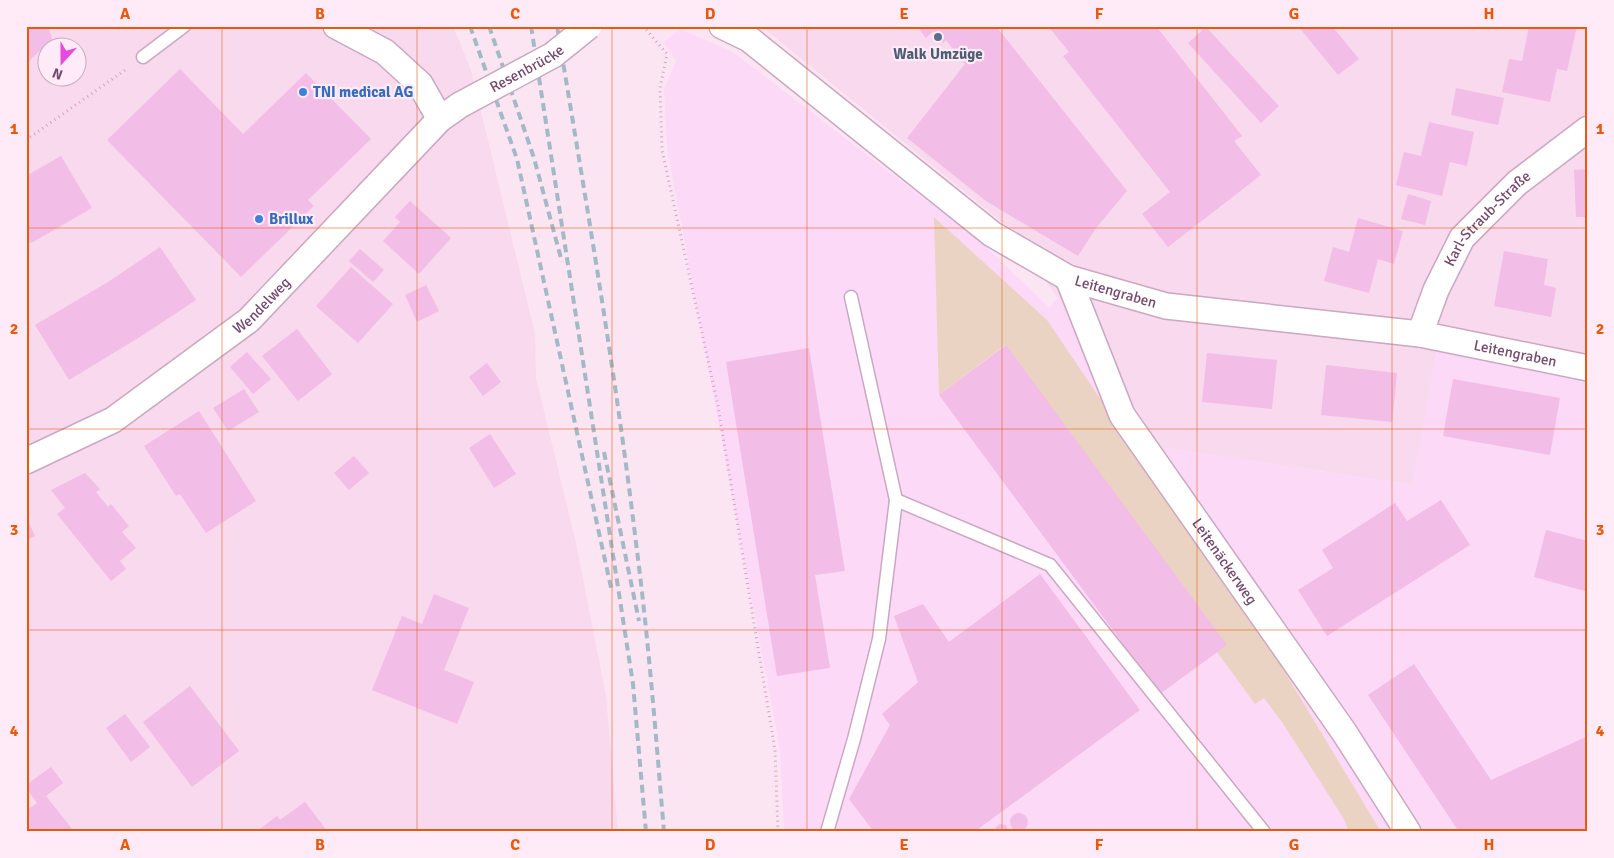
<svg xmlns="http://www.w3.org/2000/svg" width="1614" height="858" viewBox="0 0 1614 858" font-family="Signika,sans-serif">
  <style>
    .residential { fill: #f9d9ed; fill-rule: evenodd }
    .commercial { fill: #fdd9f8 }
    .green { fill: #ead3c3 }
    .building { fill: #f2bde6 }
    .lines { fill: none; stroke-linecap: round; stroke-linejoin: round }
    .lane-casing { stroke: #cba8c2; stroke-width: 15 }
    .street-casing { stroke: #cba8c2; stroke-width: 28 }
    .path { stroke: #d7a0cb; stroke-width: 3; stroke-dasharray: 1 4; stroke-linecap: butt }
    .lane { stroke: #fff; stroke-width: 12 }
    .street { stroke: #fff; stroke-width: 25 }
    .rail { stroke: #a3b9c6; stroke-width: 4; stroke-dasharray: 8 5; stroke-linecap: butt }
    .street-bridge-casing { stroke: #cba8c2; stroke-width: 28; stroke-linecap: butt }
    .street-bridge { stroke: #fff; stroke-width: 25 }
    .grid { fill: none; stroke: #e8590c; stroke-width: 1; stroke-opacity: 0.55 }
    .service-dot { fill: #5c6f8a; stroke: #ffebf7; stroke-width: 2 }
    .shop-dot { fill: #3f7fe0; stroke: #ffebf7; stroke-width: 2 }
    .labels { text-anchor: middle; stroke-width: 4.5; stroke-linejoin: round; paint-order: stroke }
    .service-label { font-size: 15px; font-weight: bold; fill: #4e5e75; stroke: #ffebf7 }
    .street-label { font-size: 15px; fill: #754a6d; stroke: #ffebf7 }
    .shop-label { font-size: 15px; font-weight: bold; fill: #366cbe; stroke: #ffebf7; text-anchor: start }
    .neatline { fill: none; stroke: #e8590c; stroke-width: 2 }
    .grid-label { font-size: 16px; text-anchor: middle; font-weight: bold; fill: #e8590c }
  </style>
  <rect width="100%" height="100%" fill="#fce5f2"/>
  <g class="residential">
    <path d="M26,26H453L471,70L535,334L536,378L576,543L606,696L618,832H26ZM48,48H78V78H48Z"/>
    <path d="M761,26H1588V359L1440,330L1413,485L1159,447L1058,298L1003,223Z"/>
  </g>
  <path class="commercial" d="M680,29L733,52L982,243L1049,307L1058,298L1159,447L1412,485L1436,351L1588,382V832H784L780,750L667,148L664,89L676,61L664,42Z"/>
  <path class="green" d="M934,217L1047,320L1283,669L1381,832H1349L1344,819L1282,722L1264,698L1255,704L1217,652L1005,345L939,395Z"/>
  <g class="building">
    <path d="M26,26L56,27L49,29L52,39L26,64Z"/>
    <path d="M917,26H996L1127,191L1096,228L1078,256L986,201L907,138L965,64L946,40L943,43L933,31L926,38Z"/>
    <path d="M1048,26H1156L1242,136L1234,141L1261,175L1168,247L1142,214L1170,192L1063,56L1069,52Z"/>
    <path d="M1298,26H1332L1359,59L1338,75Z"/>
    <path d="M1529,26H1577L1567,71L1557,69L1550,102L1502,92L1509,59L1522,61Z"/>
    <path d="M1206,27L1279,106L1261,123L1188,43Z"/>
    <path d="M180,69L243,134L306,73L371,139L308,200L314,206L241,277L107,140Z"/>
    <path d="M1456,88L1504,98L1498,125L1451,115Z"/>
    <path d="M1429,122L1474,132L1467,166L1450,162L1442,196L1396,185L1404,152L1421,156Z"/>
    <path d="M61,156L92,208L33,242L26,244V176Z"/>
    <path d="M1588,169V217H1576L1574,170Z"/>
    <path d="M1408,194L1431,201L1425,225L1401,219Z"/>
    <path d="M410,201L451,238L419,274L383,241L400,222L395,217Z"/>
    <path d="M1358,218L1403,231L1394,264L1378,259L1369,293L1324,281L1333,247L1349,252Z"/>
    <path d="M160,247L196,300L143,335L69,380L35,325L108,282Z"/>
    <path d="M360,249L384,270L373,282L349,261Z"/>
    <path d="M1504,251L1548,259L1544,285L1556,288L1551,317L1494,306Z"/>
    <path d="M351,267L393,304L358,343L316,306Z"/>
    <path d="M426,285L439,311L417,322L405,295Z"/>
    <path d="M297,329L332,374L298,401L262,356Z"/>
    <path d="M1006,345L1227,645L1160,694L939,395Z"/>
    <path d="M809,348L845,571L815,575L830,668L777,676L726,362Z"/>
    <path d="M247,352L271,379L253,394L230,367Z"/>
    <path d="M1207,353L1277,360L1272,409L1202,402Z"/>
    <path d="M487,363L501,382L483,396L469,377Z"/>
    <path d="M1326,365L1397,373L1392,422L1321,415Z"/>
    <path d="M1453,379L1560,398L1550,455L1443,436Z"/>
    <path d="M244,389L259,412L228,431L213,408Z"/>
    <path d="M199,411L256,501L206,533L180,494L176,496L144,446Z"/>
    <path d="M490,434L516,474L494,488L469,448Z"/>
    <path d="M354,456L369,473L349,490L334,473Z"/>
    <path d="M85,473L100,489L96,492L108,507L111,504L129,526L122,532L136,548L120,561L126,569L111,581L57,514L65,508L51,490Z"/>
    <path d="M1441,500L1470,545L1327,636L1298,590L1333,568L1322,550L1395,503L1407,521Z"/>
    <path d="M26,517L35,536L26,540Z"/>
    <path d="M1546,530L1588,541V592L1534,577Z"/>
    <path d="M1040,574L1140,710L974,832H874L849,799L890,725L882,714L918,682L894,616L923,604L949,642Z"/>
    <path d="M434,594L469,608L444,670L474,682L457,724L372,690L402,616L422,624Z"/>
    <path d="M1414,664L1491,780L1588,736V832H1459L1368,695Z"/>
    <path d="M190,686L239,751L192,787L143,722Z"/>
    <path d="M125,714L150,747L131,762L106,728Z"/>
    <path d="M51,767L63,783L46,796L72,829L69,832H26V811L37,803L26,788V785Z"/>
    <path d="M305,802L328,832H256L277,816L280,820Z"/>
    <circle cx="1019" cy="822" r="9"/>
    <path d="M1000,824L1006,825L1009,832H995L996,827Z"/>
  </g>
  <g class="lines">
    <defs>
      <g id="lane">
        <path d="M143,57L184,26"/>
        <path d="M896,500L1050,565L1264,832"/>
        <path d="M827,832L854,739L879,639L896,500L851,297"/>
      </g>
      <g id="street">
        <path d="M336,26L385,52L420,84L440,119"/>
        <path id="s1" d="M722,26L749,39L992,234L1068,278L1166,306L1420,334L1588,368"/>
        <path id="s2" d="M1068,278L1122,415L1344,732L1408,832"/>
        <path id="s3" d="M1420,334L1436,290L1462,238L1517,183L1588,129"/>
        <path id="s4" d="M26,461L113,420L249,320L440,119L460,105"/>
      </g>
    </defs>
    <use href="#lane" class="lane-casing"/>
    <use href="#street" class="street-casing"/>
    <g class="path">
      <path d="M643,26L667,54L660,88L662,150L718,406L775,750L778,832"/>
      <path d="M26,140L128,68"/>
    </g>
    <use href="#lane" class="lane"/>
    <use href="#street" class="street"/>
    <g class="rail">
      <path d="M470,26L517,159L612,592"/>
      <path d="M489,26L534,158L562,262"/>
      <path d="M531,26L633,684L646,832"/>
      <path d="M557,26C586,201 616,375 637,551C649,644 656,738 664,832"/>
      <path d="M604,452L639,621"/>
    </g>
    <defs>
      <g id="street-bridge">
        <path id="s5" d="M460,105L553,55L589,26"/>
      </g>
    </defs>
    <use href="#street-bridge" class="street-bridge-casing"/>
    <use href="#street-bridge" class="street-bridge"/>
  </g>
  <path class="grid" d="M222,26V832M417,26V832M612,26V832M807,26V832M1002,26V832M1197,26V832M1392,26V832M26,228H1588M26,429H1588M26,630H1588"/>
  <circle class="service-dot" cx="938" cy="37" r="5"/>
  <g class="shop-dot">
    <circle cx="303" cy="92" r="5"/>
    <circle cx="259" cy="219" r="5"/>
  </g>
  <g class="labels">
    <g class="service-label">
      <text x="938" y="59">Walk Umzüge</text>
    </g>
    <g class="street-label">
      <text dy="5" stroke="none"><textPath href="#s5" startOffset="76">Resenbrücke</textPath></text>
      <text dy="5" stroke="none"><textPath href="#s3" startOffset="136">Karl-Straub-Straße</textPath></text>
      <text dy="5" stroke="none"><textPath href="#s1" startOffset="479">Leitengraben</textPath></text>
      <text dy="5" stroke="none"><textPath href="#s4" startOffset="284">Wendelweg</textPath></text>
      <text dy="5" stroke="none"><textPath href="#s1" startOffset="884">Leitengraben</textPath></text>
      <text dy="5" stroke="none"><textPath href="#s2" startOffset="326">Leitenäckerweg</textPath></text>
    </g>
    <g class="shop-label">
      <text x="313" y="97">TNI medical AG</text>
      <text x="269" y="224">Brillux</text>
    </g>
  </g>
  <rect width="1614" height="858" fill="none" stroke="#ffebf7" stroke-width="55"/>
  <g transform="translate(62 62) rotate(201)"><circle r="24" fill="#ffebf7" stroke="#c8abc0"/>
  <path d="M0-4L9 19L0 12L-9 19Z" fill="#e64adf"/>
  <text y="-8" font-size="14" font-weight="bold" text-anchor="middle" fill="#754a6d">N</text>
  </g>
  <rect x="28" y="28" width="1558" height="802" class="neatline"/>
  <g class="grid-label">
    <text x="125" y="19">A</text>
    <text x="320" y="19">B</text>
    <text x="515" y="19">C</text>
    <text x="710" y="19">D</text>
    <text x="904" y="19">E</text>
    <text x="1099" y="19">F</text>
    <text x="1294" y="19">G</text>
    <text x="1489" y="19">H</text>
    <text x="14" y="134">1</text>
    <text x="1600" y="134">1</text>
    <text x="14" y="334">2</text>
    <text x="1600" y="334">2</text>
    <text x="14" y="535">3</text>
    <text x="1600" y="535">3</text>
    <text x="14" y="736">4</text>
    <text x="1600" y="736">4</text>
    <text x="125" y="850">A</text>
    <text x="320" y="850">B</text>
    <text x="515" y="850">C</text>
    <text x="710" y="850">D</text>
    <text x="904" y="850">E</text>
    <text x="1099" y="850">F</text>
    <text x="1294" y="850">G</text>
    <text x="1489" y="850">H</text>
  </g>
</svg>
